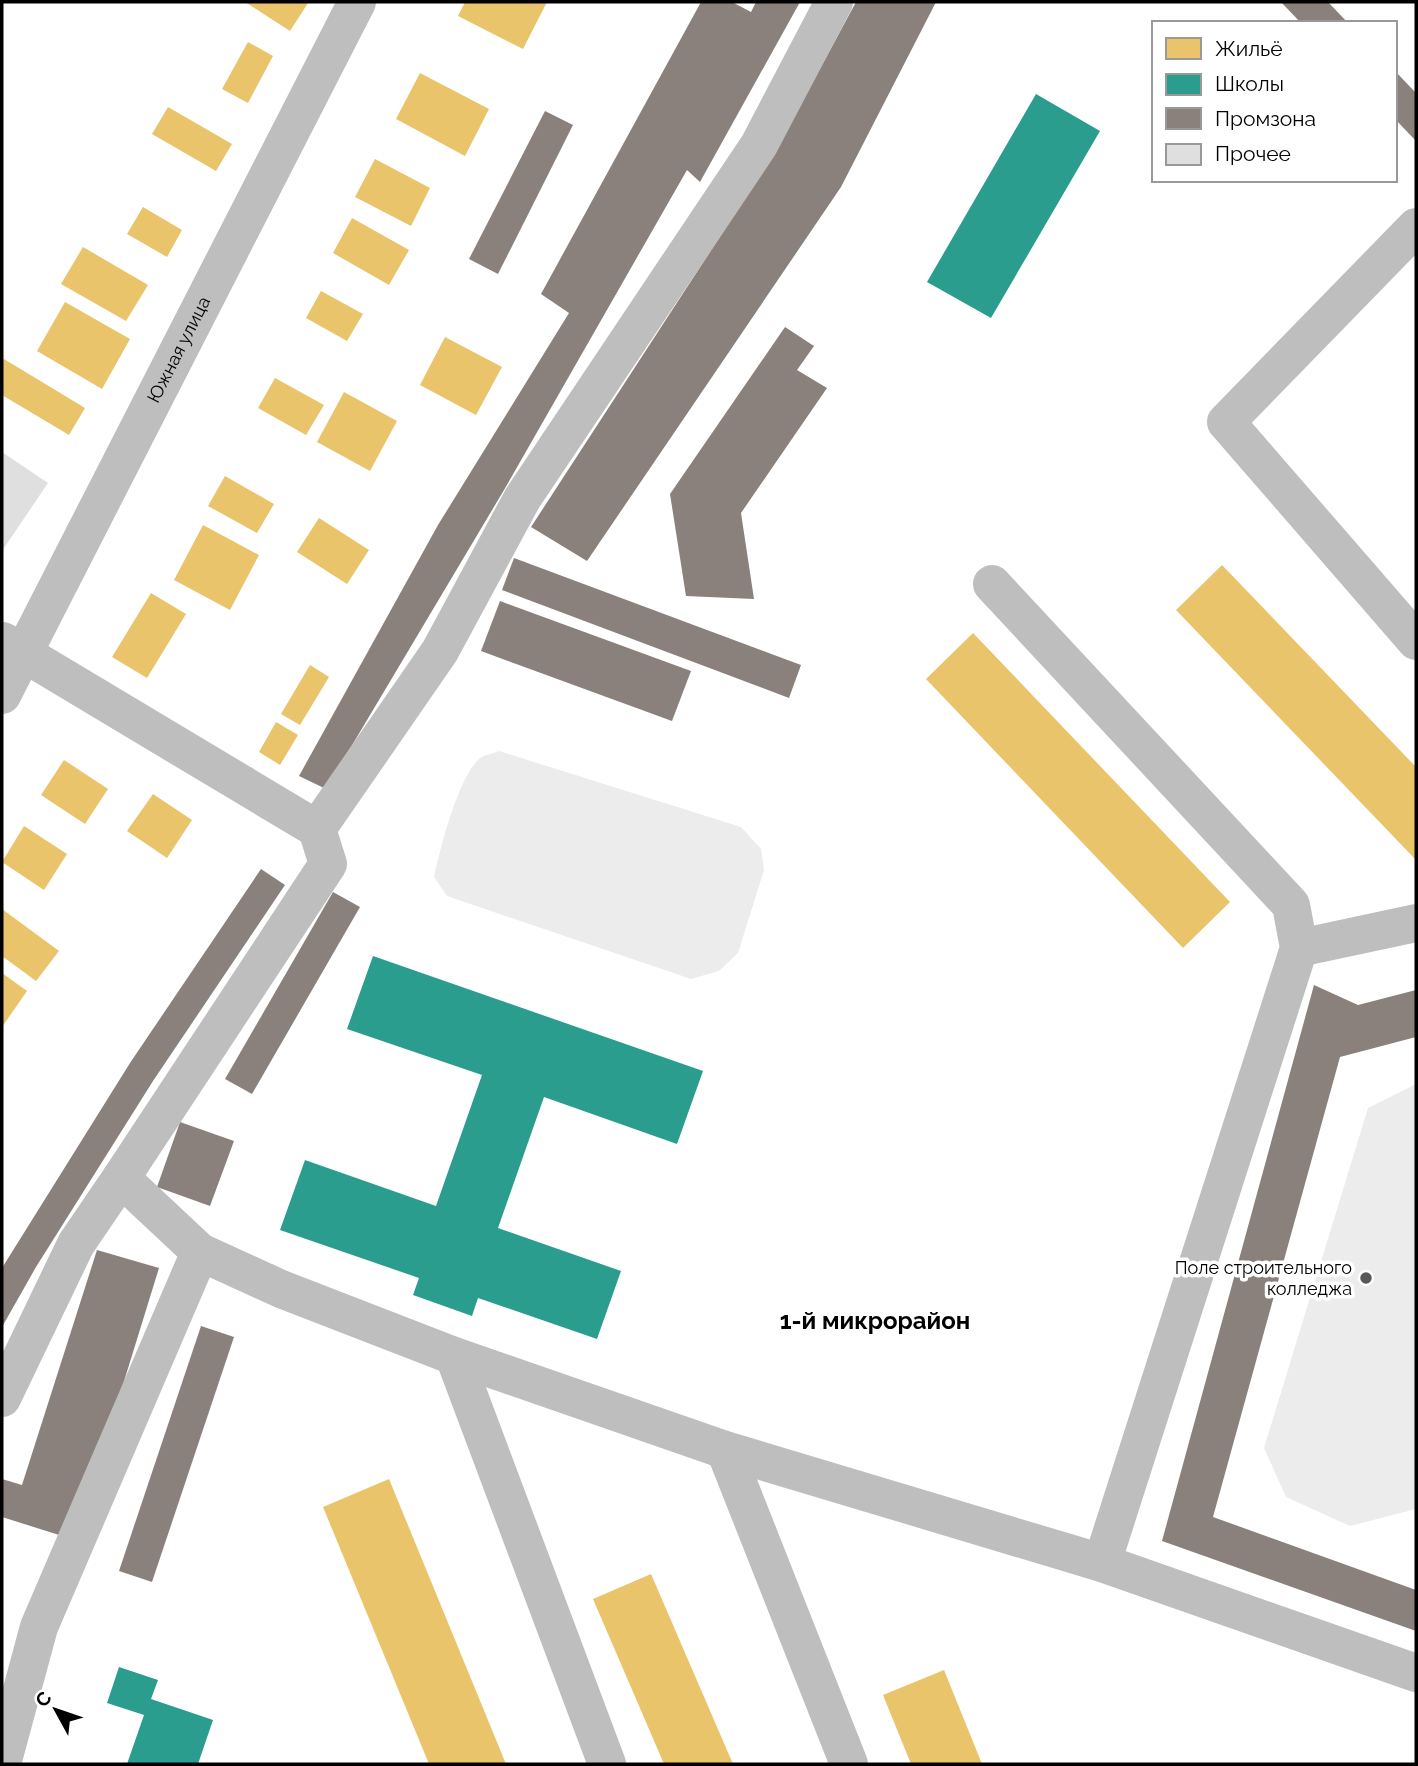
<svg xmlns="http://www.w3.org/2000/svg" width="1418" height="1766" viewBox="0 0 1418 1766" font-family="Raleway,sans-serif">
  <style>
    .green { fill: #ececec }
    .homes { fill: #e9c46a }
    .schools { fill: #2a9d8f }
    .industry { fill: #8a817c }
    .building { fill: #dfdfdf }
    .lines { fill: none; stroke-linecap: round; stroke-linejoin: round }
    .minor { stroke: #bebebe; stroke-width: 38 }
    .poi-dot { fill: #595959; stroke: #fff; stroke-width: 2.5 }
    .labels { text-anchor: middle; stroke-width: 7; stroke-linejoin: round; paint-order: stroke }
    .street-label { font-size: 18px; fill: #000; stroke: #fff }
    .poi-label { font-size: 18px; fill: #000; stroke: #fff; text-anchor: end }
    .district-label { font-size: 24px; font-weight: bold; fill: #000; stroke: #fff }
  </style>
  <rect width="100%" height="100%" fill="#fff"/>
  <g class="green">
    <path d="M499,751L741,827L761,849L764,870L738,953L719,971L691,979L447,896L434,877C440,849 458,778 479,759C483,755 492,754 499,751Z"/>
    <path d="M1416,1084V1509L1350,1526L1286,1497L1264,1448L1368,1108Z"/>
  </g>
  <g class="homes">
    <path d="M245,2H305L308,3L290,31Z"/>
    <path d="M465,2H547L523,49L458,16Z"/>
    <path d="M248,42L273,56L248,103L222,89Z"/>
    <path d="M420,73L489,109L465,156L396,119Z"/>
    <path d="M168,107L232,144L216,171L152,134Z"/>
    <path d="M375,159L430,188L411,226L355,197Z"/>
    <path d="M143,207L182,230L167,257L127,234Z"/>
    <path d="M352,218L409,250L389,285L333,253Z"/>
    <path d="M83,247L148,285L126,321L61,284Z"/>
    <path d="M321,291L363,314L347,341L306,318Z"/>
    <path d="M65,302L130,339L102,389L37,351Z"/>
    <path d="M445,337L502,367L476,415L420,385Z"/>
    <path d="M4,359L85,408L69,435L2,395V363Z"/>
    <path d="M275,378L324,405L306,435L258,408Z"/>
    <path d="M344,392L397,421L370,471L317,442Z"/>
    <path d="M225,476L274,504L257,533L208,506Z"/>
    <path d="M319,518L369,550L347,584L297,552Z"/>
    <path d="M203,525L259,555L230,610L174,580Z"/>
    <path d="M1222,565L1416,767V860L1176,610Z"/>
    <path d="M151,593L186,614L147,678L112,657Z"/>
    <path d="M973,633L1230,902L1183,948L926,679Z"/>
    <path d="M310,665L329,677L300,725L281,714Z"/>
    <path d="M276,722L298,735L280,765L259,752Z"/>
    <path d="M64,760L108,789L85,824L41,795Z"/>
    <path d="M153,794L192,820L167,858L127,831Z"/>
    <path d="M24,826L67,854L44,890L2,862Z"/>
    <path d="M2,909L59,951L36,981L2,956Z"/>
    <path d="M2,973L27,991L2,1027Z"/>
    <path d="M389,1479L506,1764H429L323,1507Z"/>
    <path d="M651,1574L733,1764H664L593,1599Z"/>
    <path d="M944,1670L982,1764H911L883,1695Z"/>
  </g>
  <g class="schools">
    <path d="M1036,94L1100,131L991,318L927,282Z"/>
    <path d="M373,956L703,1071L677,1144L544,1097L498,1228L621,1271L597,1339L478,1298L472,1316L413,1295L419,1278L280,1230L305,1160L436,1206L482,1075L347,1029Z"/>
    <path d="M119,1667L158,1680L151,1699L213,1720L198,1764H127L144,1715L107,1703Z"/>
  </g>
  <g class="industry">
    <path d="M701,2H732L751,12L756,2H800L700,182L687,170L504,490L326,789L299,776L438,525L569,313L541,294Z"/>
    <path d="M856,2H936L841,187L587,561L531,527L775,152Z"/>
    <path d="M1281,2H1328L1348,23H1301Z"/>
    <path d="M1395,71L1416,93V141L1395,119Z"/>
    <path d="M545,111L573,125L498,274L469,259Z"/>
    <path d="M785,327L814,346L797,370L827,388L741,513L754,599L686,596L670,494Z"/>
    <path d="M514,558L801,665L789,698L502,590Z"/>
    <path d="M500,601L691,671L672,721L481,651Z"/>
    <path d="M261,869L285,885L153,1081L36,1267L2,1327V1268L130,1063Z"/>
    <path d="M333,892L360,907L252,1094L225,1079Z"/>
    <path d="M1314,985L1358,1005L1416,990V1037L1340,1057L1213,1517L1416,1590V1631L1162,1541Z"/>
    <path d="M180,1122L234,1141L210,1206L157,1187Z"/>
    <path d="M97,1250L159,1268L75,1540L2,1517V1479L22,1485Z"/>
    <path d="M201,1326L234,1337L152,1582L119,1571Z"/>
  </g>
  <path class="building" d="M2,452L48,483L2,551Z"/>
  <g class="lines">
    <g class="minor">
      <path d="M834,2L759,145L522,499L440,651L317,829L328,864L121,1178L200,1252L281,1289L454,1356L725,1450L1102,1563L1416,1673"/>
      <path d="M1416,227L1226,422L1416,641"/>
      <path d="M992,584L1291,905L1299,948L1102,1563"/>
      <path d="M3,641L317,829"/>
      <path id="s1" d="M2,695L357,2"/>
      <path d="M1299,948L1416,923"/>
      <path d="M454,1356L607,1764"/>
      <path d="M2,1398L76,1244L121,1178"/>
      <path d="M725,1450L849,1764"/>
      <path d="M2,1764L39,1627L200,1252"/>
    </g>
  </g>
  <circle class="poi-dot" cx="1366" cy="1278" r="7"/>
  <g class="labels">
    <g class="street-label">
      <text dy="6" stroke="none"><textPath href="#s1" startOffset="388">Южная улица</textPath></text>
    </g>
    <g class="poi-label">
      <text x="1352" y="1274">Поле строительного<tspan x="1352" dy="21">колледжа</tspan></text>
    </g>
    <g class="district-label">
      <text x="875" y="1329">1-й микрорайон</text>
    </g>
  </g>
  <rect width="1418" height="1766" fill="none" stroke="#000000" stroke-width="7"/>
  <rect x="1152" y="21" width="245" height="161" fill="#ffffff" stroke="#999999" stroke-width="2"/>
  <rect x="1166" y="38" width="35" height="21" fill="#e9c46a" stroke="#999999" stroke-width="2"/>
  <text x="1215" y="56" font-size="21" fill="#000000">Жильё</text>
  <rect x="1166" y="74" width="35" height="21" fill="#2a9d8f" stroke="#999999" stroke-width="2"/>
  <text x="1215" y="91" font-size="21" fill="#000000">Школы</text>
  <rect x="1166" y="108" width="35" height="21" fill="#8a817c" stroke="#999999" stroke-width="2"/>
  <text x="1215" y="126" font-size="21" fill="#000000">Промзона</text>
  <rect x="1166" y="144" width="35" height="21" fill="#dfdfdf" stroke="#999999" stroke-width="2"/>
  <text x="1215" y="161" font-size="21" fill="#000000">Прочее</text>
  <g transform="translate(56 1710) rotate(310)" stroke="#ffffff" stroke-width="5" paint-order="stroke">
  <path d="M0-5L12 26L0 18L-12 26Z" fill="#000000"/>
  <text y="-10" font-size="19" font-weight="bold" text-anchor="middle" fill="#000000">С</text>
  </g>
</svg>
